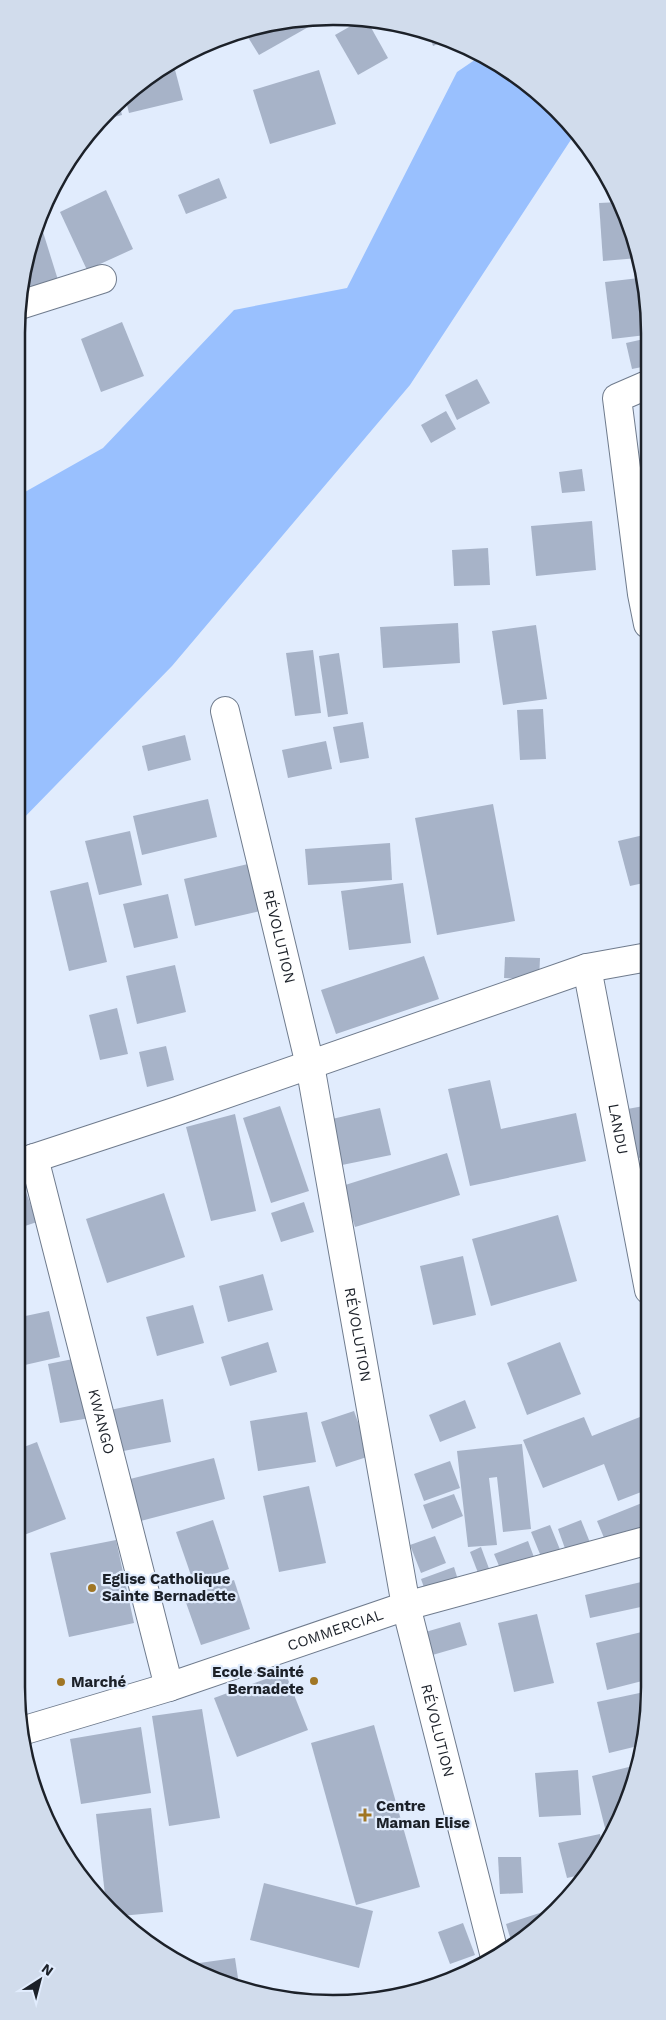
<svg xmlns="http://www.w3.org/2000/svg" width="666" height="2020" viewBox="0 0 666 2020" font-family="'Work Sans',sans-serif">
  <style>
    .green { fill: #99c0fe }
    .building { fill: #a7b3c8 }
    .lines { fill: none; stroke-linecap: round; stroke-linejoin: round }
    .minor-casing { stroke: #6f7b8d; stroke-width: 30 }
    .minor { stroke: #fff; stroke-width: 28 }
    .poi-dot { fill: #a07625; stroke: #e1ecfd; stroke-width: 2 }
    .labels { text-anchor: middle; stroke-width: 4.5; stroke-linejoin: round; paint-order: stroke }
    .street-label { font-size: 15px; fill: #1c2129; stroke: #e1ecfd }
    .poi-label { font-size: 15px; font-weight: bold; fill: #1c2129; stroke: #e1ecfd; text-anchor: start }
    .rim { fill: none; stroke: #1c2129; stroke-width: 2.5 }
  </style>
  <rect width="100%" height="100%" fill="#e1ecfd"/>
  <path class="green" d="M482,55L492,59L571,124L576,132L410,385L172,666L16,826V497L103,448L234,310L347,288L457,72Z"/>
  <g class="building">
    <path d="M291,19L319,21L259,55L246,34Z"/>
    <path d="M356,23L369,24L388,58L358,75L335,35Z"/>
    <path d="M429,33L447,40L433,46Z"/>
    <path d="M174,66L183,100L129,113L126,101L163,69Z"/>
    <path d="M319,70L336,124L270,144L253,90Z"/>
    <path d="M120,107L122,115L106,119Z"/>
    <path d="M219,178L227,198L186,214L178,195Z"/>
    <path d="M106,190L133,249L87,270L60,212Z"/>
    <path d="M620,202L626,212L638,258L603,261L599,203Z"/>
    <path d="M43,232L58,280L22,291L27,251L35,234Z"/>
    <path d="M639,278L646,335L612,339L605,282Z"/>
    <path d="M122,322L144,376L101,392L81,339Z"/>
    <path d="M644,339L647,366L632,369L626,343Z"/>
    <path d="M477,379L490,403L457,420L445,395Z"/>
    <path d="M446,411L456,429L431,443L421,425Z"/>
    <path d="M647,438V493H646L640,439Z"/>
    <path d="M582,469L585,491L562,493L559,472Z"/>
    <path d="M592,521L596,570L536,576L531,526Z"/>
    <path d="M488,548L490,585L454,586L452,550Z"/>
    <path d="M458,623L460,663L383,668L380,627Z"/>
    <path d="M536,625L547,699L503,705L492,631Z"/>
    <path d="M313,650L321,713L295,716L286,653Z"/>
    <path d="M339,653L348,714L328,717L319,656Z"/>
    <path d="M543,709L546,759L520,760L517,710Z"/>
    <path d="M363,722L369,758L340,763L333,727Z"/>
    <path d="M185,735L191,760L148,771L142,746Z"/>
    <path d="M326,741L332,769L288,778L282,750Z"/>
    <path d="M208,799L217,837L142,855L133,816Z"/>
    <path d="M493,804L515,921L437,935L415,818Z"/>
    <path d="M130,831L142,885L99,895L85,841Z"/>
    <path d="M648,834V882L630,886L618,841Z"/>
    <path d="M390,843L392,880L308,885L305,849Z"/>
    <path d="M248,864L260,911L195,926L184,879Z"/>
    <path d="M88,882L107,962L69,971L50,891Z"/>
    <path d="M403,883L411,943L349,950L341,891Z"/>
    <path d="M168,894L178,938L134,948L123,904Z"/>
    <path d="M424,956L439,999L336,1034L321,990Z"/>
    <path d="M505,957L540,958L539,980L504,978Z"/>
    <path d="M175,965L186,1012L137,1024L126,976Z"/>
    <path d="M117,1008L128,1054L100,1060L89,1015Z"/>
    <path d="M166,1046L174,1080L147,1087L139,1052Z"/>
    <path d="M490,1080L501,1129L576,1113L586,1161L470,1186L448,1089Z"/>
    <path d="M649,1105V1156L633,1159L622,1110Z"/>
    <path d="M280,1106L309,1191L271,1203L243,1118Z"/>
    <path d="M380,1108L391,1155L342,1165L332,1119Z"/>
    <path d="M235,1114L256,1211L211,1221L186,1127Z"/>
    <path d="M447,1153L460,1195L355,1227L342,1186Z"/>
    <path d="M20,1176L37,1222L16,1229V1178Z"/>
    <path d="M164,1193L185,1257L107,1283L86,1219Z"/>
    <path d="M304,1202L314,1232L281,1242L271,1213Z"/>
    <path d="M558,1215L577,1281L491,1306L472,1239Z"/>
    <path d="M463,1256L476,1315L433,1325L420,1266Z"/>
    <path d="M263,1274L273,1310L228,1322L219,1286Z"/>
    <path d="M193,1305L204,1343L157,1356L146,1317Z"/>
    <path d="M49,1311L60,1357L16,1367V1318Z"/>
    <path d="M268,1342L277,1372L230,1386L221,1357Z"/>
    <path d="M560,1342L581,1394L527,1415L507,1363Z"/>
    <path d="M78,1358L90,1418L60,1423L48,1364Z"/>
    <path d="M163,1399L171,1442L118,1452L110,1410Z"/>
    <path d="M465,1400L476,1428L440,1442L429,1415Z"/>
    <path d="M354,1411L370,1456L336,1467L321,1422Z"/>
    <path d="M307,1412L316,1462L258,1471L250,1421Z"/>
    <path d="M645,1415L649,1425V1489L618,1501L604,1464L543,1488L523,1440L584,1417L592,1436Z"/>
    <path d="M37,1442L66,1519L16,1538V1450Z"/>
    <path d="M522,1444L531,1529L503,1532L497,1477L489,1478L497,1545L468,1547L457,1451Z"/>
    <path d="M214,1458L225,1499L133,1523L122,1481Z"/>
    <path d="M450,1461L460,1488L424,1501L414,1474Z"/>
    <path d="M309,1486L326,1563L279,1572L263,1496Z"/>
    <path d="M454,1494L463,1516L432,1529L423,1505Z"/>
    <path d="M642,1503L649,1521V1528L607,1545L597,1521Z"/>
    <path d="M213,1520L229,1569L193,1581L176,1532Z"/>
    <path d="M581,1520L591,1545L567,1554L558,1529Z"/>
    <path d="M550,1525L561,1552L542,1559L531,1532Z"/>
    <path d="M435,1536L446,1563L421,1573L410,1545Z"/>
    <path d="M116,1540L134,1623L69,1637L50,1553Z"/>
    <path d="M528,1541L535,1560L502,1573L494,1554Z"/>
    <path d="M481,1547L491,1574L480,1578L470,1552Z"/>
    <path d="M454,1567L459,1583L427,1596L421,1579Z"/>
    <path d="M234,1580L250,1629L201,1645L184,1597Z"/>
    <path d="M650,1580V1605L590,1618L585,1595Z"/>
    <path d="M537,1614L554,1683L514,1692L498,1623Z"/>
    <path d="M460,1622L467,1645L429,1656L422,1633Z"/>
    <path d="M650,1630V1679L607,1690L596,1643Z"/>
    <path d="M285,1672L308,1730L237,1757L214,1698Z"/>
    <path d="M649,1691L642,1745L609,1753L597,1702Z"/>
    <path d="M202,1709L220,1818L169,1826L152,1716Z"/>
    <path d="M374,1725L420,1887L356,1905L311,1743Z"/>
    <path d="M141,1727L151,1793L81,1804L70,1739Z"/>
    <path d="M637,1765L638,1770L611,1831L606,1832L592,1776Z"/>
    <path d="M578,1770L581,1815L539,1817L535,1773Z"/>
    <path d="M151,1808L163,1912L121,1916L106,1904L96,1814Z"/>
    <path d="M600,1834L603,1848L596,1863L585,1874L567,1878L558,1843Z"/>
    <path d="M498,1857H521L523,1893L500,1894Z"/>
    <path d="M264,1883L373,1911L359,1968L250,1940Z"/>
    <path d="M549,1910L513,1947L506,1924Z"/>
    <path d="M463,1923L475,1955L450,1964L438,1932Z"/>
    <path d="M235,1958L239,1985L193,1971L185,1965Z"/>
  </g>
  <g class="lines">
    <defs>
      <g id="minor">
        <path d="M20,305L102,279"/>
        <path d="M647,385L617,398L642,594L648,624"/>
        <path id="s1" d="M225,711L310,1065L406,1606L495,1957"/>
        <path id="s2" d="M587,968L649,1290"/>
        <path id="s3" d="M34,1158L169,1687"/>
        <path d="M16,1164L177,1111L587,968L648,957"/>
        <path id="s4" d="M25,1730L169,1687L406,1606L649,1540"/>
      </g>
    </defs>
    <use href="#minor" class="minor-casing"/>
    <use href="#minor" class="minor"/>
  </g>
  <g class="poi-dot">
    <circle cx="92" cy="1588" r="5"/>
    <circle cx="314" cy="1681" r="5"/>
    <circle cx="61" cy="1682" r="5"/>
    <path d="M362.5 1807.5h5v5h5v5h-5v5h-5v-5h-5v-5h5z"/>
  </g>
  <g class="labels">
    <g class="street-label">
      <text dy="5" stroke="none"><textPath href="#s1" startOffset="232">RÉVOLUTION</textPath></text>
      <text dy="5" stroke="none"><textPath href="#s2" startOffset="164">LANDU</textPath></text>
      <text dy="5" stroke="none"><textPath href="#s1" startOffset="638">RÉVOLUTION</textPath></text>
      <text dy="5" stroke="none"><textPath href="#s3" startOffset="272">KWANGO</textPath></text>
      <text dy="5" stroke="none"><textPath href="#s4" startOffset="326">COMMERCIAL</textPath></text>
      <text dy="5" stroke="none"><textPath href="#s1" startOffset="1042">RÉVOLUTION</textPath></text>
    </g>
    <g class="poi-label">
      <text x="102" y="1584">Eglise Catholique<tspan x="102" dy="17">Sainte Bernadette</tspan></text>
      <text x="304" y="1677" text-anchor="end">Ecole Sainté<tspan x="304" dy="17">Bernadete</tspan></text>
      <text x="71" y="1687">Marché</text>
      <text x="376" y="1811">Centre<tspan x="376" dy="17">Maman Elise</tspan></text>
    </g>
  </g>
  <path d="M0 0H666V2020H0ZM333 25H333A308 308 0 0 1 641 333V1687A308 308 0 0 1 333 1995H333A308 308 0 0 1 25 1687V333A308 308 0 0 1 333 25Z" fill="#d1dcec" fill-rule="evenodd"/>
  <path class="rim" d="M333 25H333A308 308 0 0 1 641 333V1687A308 308 0 0 1 333 1995H333A308 308 0 0 1 25 1687V333A308 308 0 0 1 333 25Z"/>
  <g transform="translate(40 1980) rotate(36)" stroke="#e1ecfd" stroke-width="4" paint-order="stroke">
  <path d="M0-4L9 19L0 12L-9 19Z" fill="#1c2129"/>
  <text y="-8" font-size="14" font-weight="bold" text-anchor="middle" fill="#1c2129">N</text>
  </g>
</svg>
